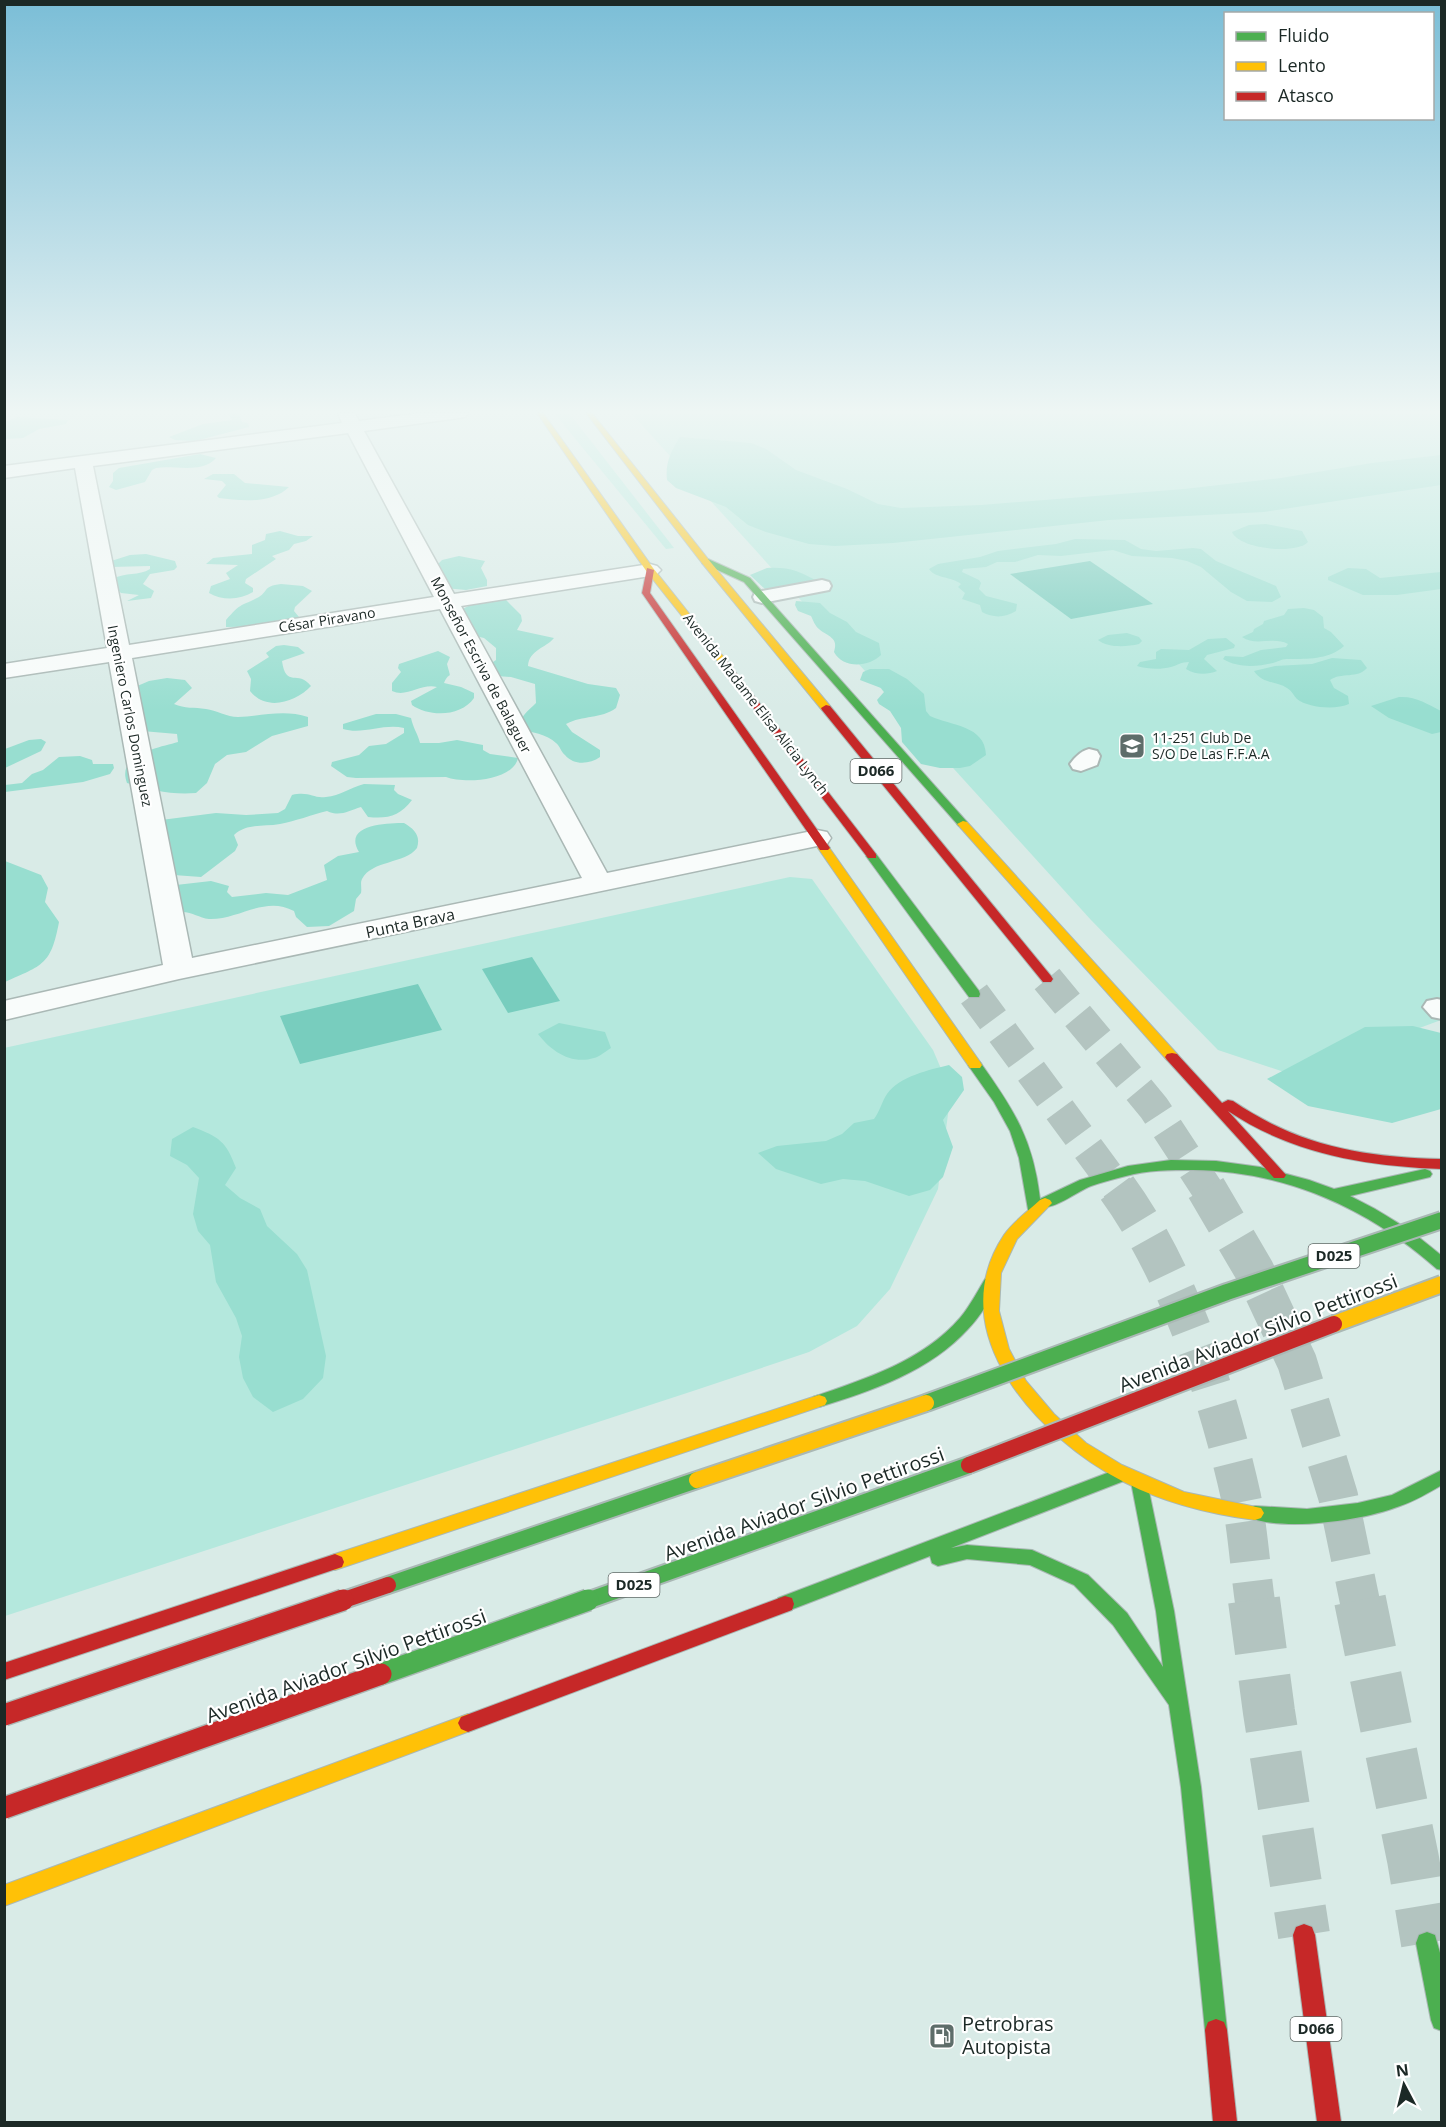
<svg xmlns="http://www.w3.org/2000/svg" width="1446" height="2127" viewBox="0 0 1446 2127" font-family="'Open Sans',sans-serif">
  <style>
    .green { fill: #b4e8dd }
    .forest { fill: #98ded0 }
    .water { fill: #78cdbe }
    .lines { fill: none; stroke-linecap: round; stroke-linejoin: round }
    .highway-tunnel-far2 { stroke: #b3c4c0; stroke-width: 32; stroke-dasharray: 32 16; stroke-linecap: butt }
    .highway-tunnel-far1 { stroke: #b3c4c0; stroke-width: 40; stroke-dasharray: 40 20; stroke-linecap: butt }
    .highway-tunnel { stroke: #b3c4c0; stroke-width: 52; stroke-dasharray: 52 26; stroke-linecap: butt }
    .lane-casing { stroke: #aab8b5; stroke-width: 4 }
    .street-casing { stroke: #aab8b5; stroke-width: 3 }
    .fast-casing { stroke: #aab8b5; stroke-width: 2 }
    .slow-casing { stroke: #aab8b5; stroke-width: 2 }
    .jam-casing { stroke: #aab8b5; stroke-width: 2 }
    .lane { fill: #f9fcfb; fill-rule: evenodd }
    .street { fill: #f9fcfb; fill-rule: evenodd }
    .fast { fill: #4caf50; fill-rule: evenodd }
    .slow { fill: #ffc107; fill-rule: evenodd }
    .jam { fill: #c62828; fill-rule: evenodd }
    .fast-bridge-far1-casing { stroke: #aab8b5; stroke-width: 20; stroke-linecap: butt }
    .fast-bridge-casing { stroke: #aab8b5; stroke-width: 24; stroke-linecap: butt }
    .slow-bridge-casing { stroke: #aab8b5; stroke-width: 20; stroke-linecap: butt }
    .jam-bridge-far1-casing { stroke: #aab8b5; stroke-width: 20; stroke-linecap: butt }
    .jam-bridge-casing { stroke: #aab8b5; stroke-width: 24; stroke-linecap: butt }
    .fast-bridge-far1 { stroke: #4caf50; stroke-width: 16 }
    .fast-bridge { stroke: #4caf50; stroke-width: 21 }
    .slow-bridge { stroke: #ffc107; stroke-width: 16 }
    .jam-bridge-far1 { stroke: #c62828; stroke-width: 16 }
    .jam-bridge { stroke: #c62828; stroke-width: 21 }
    .labels { text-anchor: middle; stroke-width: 4.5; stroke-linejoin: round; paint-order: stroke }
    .far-street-label { font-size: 14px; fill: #1c2926; stroke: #fff }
    .far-poi-label { font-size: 14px; fill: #1c2926; stroke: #fff; text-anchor: start }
    .shield { fill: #fff; stroke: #606967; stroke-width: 1.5 }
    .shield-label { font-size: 15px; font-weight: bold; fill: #1c2926 }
    .street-label { font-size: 16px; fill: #1c2926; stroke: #fff }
    .near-street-label { font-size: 20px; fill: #1c2926; stroke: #fff }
    .near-poi-label { font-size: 20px; fill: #1c2926; stroke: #fff; text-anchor: start }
  </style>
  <rect width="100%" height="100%" fill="#d9ebe7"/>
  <g class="green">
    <path d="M554,413H569L674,548L666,549Z"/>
    <path d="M631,413H1441V1020L1293,1075L1218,1050L1091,920Z"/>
    <path d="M790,877L812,879L933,1050L951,1092L938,1189L890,1289L857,1326L809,1352L696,1390L5,1616L4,1048Z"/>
  </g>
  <g class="forest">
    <path d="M228,413H239L242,422L248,423L249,427L195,441L175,440L169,437L203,424L232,420Z"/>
    <path d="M17,417L68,420L66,424L39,429L23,438L5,439V422Z"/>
    <path d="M680,437L751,443L766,449L796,470L847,489L878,504L901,508L981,505L1184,489L1281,478L1372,463L1441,455V485L1264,512L1109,520L893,543L835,546L809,544L766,532L748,525L726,507L676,488L667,480C665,463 671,451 680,437Z"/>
    <path d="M200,454L216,458C203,474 174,465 156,468L152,470L145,482L116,490L109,487L113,481V473L119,468Z"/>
    <path d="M213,474H234L245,483L289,487C272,504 241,501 219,498L217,496L226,485L222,481L204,479Z"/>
    <path d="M1266,524L1302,531L1308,542C1296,555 1239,549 1232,532L1249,525Z"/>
    <path d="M280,531L298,536H313L306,541L294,544L289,550L272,556L276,559L246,579L245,583L253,588V592C240,600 223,601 209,593L211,586L230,579L226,573L238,565L206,564L213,558L252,554V545L265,540L266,534Z"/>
    <path d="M1075,539L1125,540L1141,549L1156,551L1193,548L1201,549L1216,561L1276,586L1281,597L1272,602L1247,601L1231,592L1201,567L1187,561L1172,558L1132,556L1113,550L1061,556L1038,555L1015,562H997L986,567L963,569L962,572L979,580L981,583L979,589L986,596L1017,604L1016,611C1005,618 993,618 982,612L980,605L962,599L965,593L958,587L961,584C951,576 936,579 929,569L938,564L980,557L998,551L1056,544Z"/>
    <path d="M146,554L175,561L177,567L174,570L150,574L143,584L154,591L151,598L127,601L139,595L121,593L114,586L113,579C125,572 139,576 150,569V566L111,567L108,562L130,555Z"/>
    <path d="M459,556L485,561L481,568L487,580V586L466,590L444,588L436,566L442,560Z"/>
    <path d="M767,568C790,567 798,571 819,582L775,591L766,590L750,575Z"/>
    <path d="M1348,568L1366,569L1380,578L1441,572V589L1397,595H1363L1328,580V577Z"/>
    <path d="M281,584L303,586L312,591L295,607L294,611L299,617L296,620L274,626L226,627V620C241,603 239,607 257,598C269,592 262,586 281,584Z"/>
    <path d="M494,598L506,600L521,615L522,621L517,630L554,638C546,648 529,650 528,666L588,684L616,688L620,695L616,708C601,719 583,715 566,724L572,732L600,750V757C590,764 574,766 565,755C561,752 560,746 556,743C547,734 531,732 519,729C519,717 528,711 536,703L535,684L511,677L497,676L487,666L496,660V648L484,638L449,630V619C462,608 477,600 494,598Z"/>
    <path d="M796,601L820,603L830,613L847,622L856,632L879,643L881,655C869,667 843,669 834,652C839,637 828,637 819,629C815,626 813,620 811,616L798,611L795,605Z"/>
    <path d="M1304,608L1314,610L1323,617L1324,628L1331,632L1344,646C1329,660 1305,659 1286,659C1282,659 1277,662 1273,663C1256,667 1238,668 1223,659L1225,656L1243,657L1261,650L1286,647L1288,644C1273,636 1256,647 1242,637L1253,632L1254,629L1263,624L1264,621L1284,615L1288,609Z"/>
    <path d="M1127,633L1139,637L1142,641L1139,644C1126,647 1108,648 1098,640L1108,635Z"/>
    <path d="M1226,638L1235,645L1234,648L1207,655L1204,659L1217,671C1207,675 1196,675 1186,669L1189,662C1181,662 1178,665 1171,667C1160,670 1147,669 1137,666L1140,662L1156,659V652L1161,649L1189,650L1208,639Z"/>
    <path d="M284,645L298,647L305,653L282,661C286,689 298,669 311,686C296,702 266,712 250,691L251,679L247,671L269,657L266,653L276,646Z"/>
    <path d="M438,651L450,657L447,664C452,683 450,669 444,683L461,687L474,693V698C461,717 429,717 412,705L411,701L437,687C421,683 407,698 392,691V683L401,672L398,668L399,664Z"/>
    <path d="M1332,658L1361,660L1367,668C1358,679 1341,672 1330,680L1334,688L1348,696L1349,704C1336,710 1308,708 1297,699C1294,696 1292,691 1287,688C1277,681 1262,684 1254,671L1275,666L1312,664Z"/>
    <path d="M870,669H889L907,679L924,694L926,711L930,716C951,726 985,725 986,755L970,766L960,768H940L921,764L902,742L901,728L890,711L879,704L877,700L884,692L881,688L860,680L863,672Z"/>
    <path d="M167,678L185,680L192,688L174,704C185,709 194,707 206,709C216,710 227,717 238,717C262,716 284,709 308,717V726L272,736L246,752L227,755L215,764L207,783L196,793C171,795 151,790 127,783C116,754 158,748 178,742L177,734L142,731L135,687L149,681Z"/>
    <path d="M1399,697C1416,696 1427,704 1441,711V732L1432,734L1389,718L1371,706Z"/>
    <path d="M376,714H396L411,718C413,728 418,734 420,743H439L457,740L483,745V750L490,754L518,758C513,781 465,784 446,777L356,778L347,777L331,766L332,762L359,755L369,746L386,744L404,733V728C384,723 363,735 343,729V724Z"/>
    <path d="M41,739L46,742L41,751L5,768V749L29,740Z"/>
    <path d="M80,756L92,760L93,764H113L114,768L110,774L83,782L5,792V785L22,783L32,774L43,770L59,757Z"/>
    <path d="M364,784L395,785L394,790L398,794L412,800C400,816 388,819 368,817L361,807C348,811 340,817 327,811C311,815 296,821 280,824C263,827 247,823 234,835L238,845L235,851L201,877L160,874L161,820L216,813L246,815L278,813L285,809L292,795C310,791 313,799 326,797C340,796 351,787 364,784Z"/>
    <path d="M404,823C414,829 421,835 417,848C405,864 372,860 362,879C360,883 362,888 361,893L356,899L354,911L329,926L307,927L296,917L294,911C265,895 239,920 209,919C199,918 193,912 182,912L176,885L211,881L229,886L227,892L232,897L266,893L288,895L327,880L324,865L338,856L359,852C342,824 388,823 404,823Z"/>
    <path d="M5,861L41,875L48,888L45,902L59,922C51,965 43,965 5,982Z"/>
    <path d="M559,1023L605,1032L611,1048C606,1051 599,1057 594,1058C571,1065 551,1051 538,1034Z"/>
    <path d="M1413,1026L1441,1033V1109L1392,1123L1308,1106L1267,1079L1365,1027Z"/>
    <path d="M949,1065L962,1077L964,1090L943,1120L953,1147L943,1177L930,1190L909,1196L865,1181L843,1179L821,1184L776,1169L758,1153L777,1146L826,1141L842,1134L854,1123L874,1119C880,1111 882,1101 887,1094C900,1076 929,1070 949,1065Z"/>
    <path d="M193,1127C219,1137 226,1141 236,1168L225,1185L240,1198L260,1209L267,1226L297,1254L307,1270L326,1356L323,1378L303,1399L273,1412L253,1397L243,1378L239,1357L242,1336L236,1318L216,1282L210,1245L198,1231L193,1214L199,1178L187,1165L170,1156L172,1139Z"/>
  </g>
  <g class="water">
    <path d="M1090,561L1153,604L1071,619L1010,574Z"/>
    <path d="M532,957L560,1001L508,1013L482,969Z"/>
    <path d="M418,984L442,1030L300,1064L280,1016Z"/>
  </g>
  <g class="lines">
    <g class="highway-tunnel-far2">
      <path d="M1047,979L1154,1108L1207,1189"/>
      <path d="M974,994L1118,1189"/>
    </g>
    <g class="highway-tunnel-far1">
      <path d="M1117,1188C1179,1273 1218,1395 1241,1497C1248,1531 1250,1567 1255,1602"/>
      <path d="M1206,1188L1254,1270L1297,1362L1338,1496L1360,1602"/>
    </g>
    <g class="highway-tunnel">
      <path d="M1254,1600L1269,1712L1304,1935"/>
      <path d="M1360,1600L1413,1859L1427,1943"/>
    </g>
    <defs>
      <g id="lane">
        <path d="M822,580L829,582L831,586L829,590L762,603L755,601L753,597L755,593L762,591Z"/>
        <path d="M1089,749L1097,751L1100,756L1097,765L1081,771L1073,769L1070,764C1075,757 1081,751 1089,749Z"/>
        <path d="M1437,999L1442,1000V1019L1432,1017L1423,1007L1427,1001Z"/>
      </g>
      <path id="street" d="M338,413H354L359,421L421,413H468L465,417L459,418L364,431L454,594L650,564L657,566L661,570L657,574L650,576L461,606L607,873L817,830L827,832L831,838L827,844L817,846L179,979L4,1020V1001L163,965L109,662L4,678V664L107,648L75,468L4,478V466L342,423ZM348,433L434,597L129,645L93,466ZM440,609L582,878L192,958L132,658Z"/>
      <g id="fast">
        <path d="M702,559H708L750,578L967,822V826H959L744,582L702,563Z"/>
        <path d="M872,853L876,854L979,991L980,994L979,997H969L866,856Z"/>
        <path d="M975,1061L980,1062C1014,1110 1033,1139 1040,1199L1080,1180L1128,1166L1171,1160L1216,1161L1260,1167L1309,1180L1334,1189L1425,1169L1430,1171L1432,1174L1430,1177L1350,1196C1383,1212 1413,1231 1442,1256V1270L1437,1269C1368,1208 1285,1171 1193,1170C1171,1170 1147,1170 1126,1176C1114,1179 1102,1182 1091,1186C1078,1191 1054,1210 1041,1207L1039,1215H1029L1019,1158L1010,1131L994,1102L968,1065Z"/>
        <path d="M991,1278L997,1279L999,1283C990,1299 981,1316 968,1329C930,1371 872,1391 819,1407L813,1405L811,1401L813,1397C865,1379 923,1361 960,1318C970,1306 977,1292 985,1279Z"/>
        <path d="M1123,1467L1129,1469L1132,1474L1129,1479L951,1548L967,1545L1032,1550L1088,1575L1127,1613L1163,1667L1156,1611L1131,1482L1134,1477L1140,1475L1146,1477L1174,1611L1201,1787L1227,2030L1224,2038L1216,2041L1208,2038L1205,2030L1181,1787L1169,1705L1113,1625L1074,1585L1030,1565L967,1559L938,1566L932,1563L930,1556L785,1612L778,1610L776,1604L778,1598Z"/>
        <path d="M1442,1470V1485C1428,1493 1415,1501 1400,1506C1361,1521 1288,1531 1249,1518L1246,1513L1249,1508L1255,1506L1307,1509L1358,1503L1392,1495Z"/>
        <path d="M1427,1932L1435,1935L1442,1960V2031L1434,2028L1431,2020L1416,1943L1419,1935Z"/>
      </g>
      <g id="slow">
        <path d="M537,413H543L653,568L726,660V664H720L647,572Z"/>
        <path d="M586,413H592L708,559L830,706V710H822L702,563Z"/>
        <path d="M963,821L967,822L1177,1054L1179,1057L1177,1060H1167L959,826L957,824Z"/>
        <path d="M824,845L828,846L980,1062L982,1065L980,1068H970L818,848Z"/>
        <path d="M1045,1198L1050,1200L1052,1203L1017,1239L1001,1273L999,1311L1009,1349L1026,1381L1054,1414L1086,1443L1122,1465L1184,1492L1261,1508L1264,1513L1261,1518L1255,1520C1210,1514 1165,1503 1124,1482C1040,1439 939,1333 1004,1235C1013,1222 1028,1211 1040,1200Z"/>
        <path d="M819,1395L825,1397L827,1401L825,1405L335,1570L328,1567L326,1562L328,1557L335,1554Z"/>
        <path d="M468,1714L475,1717L478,1723L475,1729L4,1906V1885Z"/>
      </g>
      <g id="jam">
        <path d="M647,568L654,570L650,593L830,848L828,850H820L642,593Z"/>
        <path d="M720,660H726L876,854V858H868L720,664Z"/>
        <path d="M826,705L830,706L1051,976L1053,979L1051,982H1043L822,710L821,708Z"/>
        <path d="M1172,1053L1177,1054L1222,1103L1228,1100L1233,1101C1299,1146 1363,1157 1442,1159V1169C1366,1166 1292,1154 1228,1111L1286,1175L1284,1178H1274L1167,1060L1165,1057L1167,1054Z"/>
        <path d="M335,1554L342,1557L344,1562L342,1567L4,1680V1663Z"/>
        <path d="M785,1596L792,1598L794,1604L792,1610L468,1732L461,1729L458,1723L461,1717Z"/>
        <path d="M1304,1924L1312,1927L1315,1935L1341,2122H1317L1293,1935L1296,1927Z"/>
        <path d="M1216,2019L1224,2022L1227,2030L1237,2122H1213L1205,2030L1208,2022Z"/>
      </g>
    </defs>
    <use href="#lane" class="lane-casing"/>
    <use href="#street" class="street-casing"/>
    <use href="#fast" class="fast-casing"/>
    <use href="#slow" class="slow-casing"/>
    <use href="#jam" class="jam-casing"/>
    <use href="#lane" class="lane"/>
    <use href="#street" class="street"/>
    <use href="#fast" class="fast"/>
    <use href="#slow" class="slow"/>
    <use href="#jam" class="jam"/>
    <defs>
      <g id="fast-bridge-far1">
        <path d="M926,1403L1227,1292L1442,1220"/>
        <path d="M388,1585L697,1480"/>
        <path d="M584,1602L969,1465"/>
      </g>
      <path id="fast-bridge" d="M381,1674L588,1600"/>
      <g id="slow-bridge">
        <path d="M1334,1324L1442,1284"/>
        <path d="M697,1480L926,1403"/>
      </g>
      <g id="jam-bridge-far1">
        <path d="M969,1465L1334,1324"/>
        <path d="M338,1602L388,1585"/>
      </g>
      <g id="jam-bridge">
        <path d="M4,1715L343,1600"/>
        <path d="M4,1808L381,1674"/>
      </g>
    </defs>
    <use href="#fast-bridge-far1" class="fast-bridge-far1-casing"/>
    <use href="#fast-bridge" class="fast-bridge-casing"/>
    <use href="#slow-bridge" class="slow-bridge-casing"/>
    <use href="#jam-bridge-far1" class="jam-bridge-far1-casing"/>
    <use href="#jam-bridge" class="jam-bridge-casing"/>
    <use href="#fast-bridge-far1" class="fast-bridge-far1"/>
    <use href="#fast-bridge" class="fast-bridge"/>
    <use href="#slow-bridge" class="slow-bridge"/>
    <use href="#jam-bridge-far1" class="jam-bridge-far1"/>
    <use href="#jam-bridge" class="jam-bridge"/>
  </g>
  <linearGradient id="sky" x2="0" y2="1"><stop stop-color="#7bbed7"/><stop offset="0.58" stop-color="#eef6f4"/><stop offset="1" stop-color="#eef6f4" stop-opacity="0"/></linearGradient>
  <rect width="1446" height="710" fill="url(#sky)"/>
  <defs>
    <symbol id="school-square" viewBox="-11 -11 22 22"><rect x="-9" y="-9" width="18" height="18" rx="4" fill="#5e6d6a" stroke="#fff"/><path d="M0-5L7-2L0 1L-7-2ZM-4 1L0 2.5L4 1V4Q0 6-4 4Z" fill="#fff"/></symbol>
    <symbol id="fuel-square" viewBox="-11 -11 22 22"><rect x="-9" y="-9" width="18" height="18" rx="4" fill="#5e6d6a" stroke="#fff"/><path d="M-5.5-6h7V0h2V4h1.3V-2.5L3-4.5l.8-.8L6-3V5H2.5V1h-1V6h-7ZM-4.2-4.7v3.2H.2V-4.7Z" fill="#fff"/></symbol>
  </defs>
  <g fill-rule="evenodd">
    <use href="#school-square" x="1117" y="731" width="30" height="30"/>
    <use href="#fuel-square" x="927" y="2021" width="30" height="30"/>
  </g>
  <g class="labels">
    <g class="far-street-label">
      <text transform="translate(327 620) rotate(-9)" y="5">César Piravano</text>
      <text transform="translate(481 665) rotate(62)" y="5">Monseñor Escriva de Balaguer</text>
      <text transform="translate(756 704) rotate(52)" y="5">Avenida Madame Elisa Alicia Lynch</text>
      <text transform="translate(130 716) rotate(79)" y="5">Ingeniero Carlos Dominguez</text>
    </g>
    <g class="far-poi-label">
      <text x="1152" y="743">11-251 Club De<tspan x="1152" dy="16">S/O De Las F.F.A.A</tspan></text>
    </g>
    <g class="shield">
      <rect x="850.5" y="759" width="51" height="24" rx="4.5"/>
      <rect x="1308.5" y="1244" width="51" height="24" rx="4.5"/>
      <rect x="608.5" y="1573" width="51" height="24" rx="4.5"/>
      <rect x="1290.5" y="2017" width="51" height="24" rx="4.5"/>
    </g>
    <g class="shield-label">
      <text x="876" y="776">D066</text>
      <text x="1334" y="1261">D025</text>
      <text x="634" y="1590">D025</text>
      <text x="1316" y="2034">D066</text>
    </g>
    <g class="street-label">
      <text transform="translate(410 923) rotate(-12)" y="6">Punta Brava</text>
    </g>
    <g class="near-street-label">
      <text transform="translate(1258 1333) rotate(-21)" y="7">Avenida Aviador Silvio Pettirossi</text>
      <text transform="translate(804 1504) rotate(-20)" y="7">Avenida Aviador Silvio Pettirossi</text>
      <text transform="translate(346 1666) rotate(-20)" y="7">Avenida Aviador Silvio Pettirossi</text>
    </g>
    <g class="near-poi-label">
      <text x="962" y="2031">Petrobras<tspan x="962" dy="23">Autopista</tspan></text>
    </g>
  </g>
  <rect width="1446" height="2127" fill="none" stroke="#1c2926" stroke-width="12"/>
  <rect x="1224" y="12" width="210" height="108" fill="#ffffff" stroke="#a4a9a8" stroke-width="1.5"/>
  <rect x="1236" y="32" width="30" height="9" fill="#4caf50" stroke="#a4a9a8" stroke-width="1.5"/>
  <text x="1278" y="42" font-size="18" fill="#1c2926">Fluido</text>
  <rect x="1236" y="62" width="30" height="9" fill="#ffc107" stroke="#a4a9a8" stroke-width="1.5"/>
  <text x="1278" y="72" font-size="18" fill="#1c2926">Lento</text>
  <rect x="1236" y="92" width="30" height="9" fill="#c62828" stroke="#a4a9a8" stroke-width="1.5"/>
  <text x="1278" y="102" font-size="18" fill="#1c2926">Atasco</text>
  <g transform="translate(1404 2085) rotate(353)" stroke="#ffffff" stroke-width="4.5" paint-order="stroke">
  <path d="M0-4.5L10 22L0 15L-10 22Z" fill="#1c2926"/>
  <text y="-9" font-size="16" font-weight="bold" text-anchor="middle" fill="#1c2926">N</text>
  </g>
</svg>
